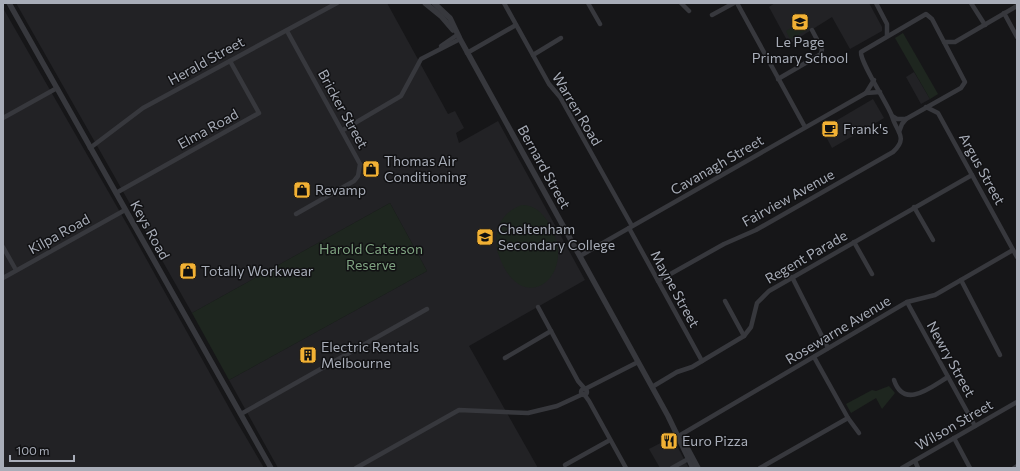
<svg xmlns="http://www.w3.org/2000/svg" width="1020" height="471" viewBox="0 0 1020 471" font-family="Commissioner,sans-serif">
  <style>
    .built { fill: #222225 }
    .green { fill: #1e261f }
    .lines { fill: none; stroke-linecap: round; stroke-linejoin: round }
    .minor { stroke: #37383d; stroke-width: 4.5 }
    .tertiary { stroke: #37383d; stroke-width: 5.5 }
    .labels { text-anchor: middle; stroke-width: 3; stroke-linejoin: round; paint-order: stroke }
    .poi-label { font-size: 14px; fill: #a8adb8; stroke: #111113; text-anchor: start }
    .street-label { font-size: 14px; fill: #a8adb8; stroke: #111113 }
    .park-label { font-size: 14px; fill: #7fa381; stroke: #111113 }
  </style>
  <rect width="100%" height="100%" fill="#161618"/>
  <g class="built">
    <path d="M16,3H387L448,114L455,111L464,128L456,133L459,143L498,121L585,280L469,346L538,468H278L229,380L427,271L390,203L192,313Z"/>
    <path d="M775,3H869L882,27V31L850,49L832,17L789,44L769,7Z"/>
    <path d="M3,8L128,226L237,422L264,468H3Z"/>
    <path d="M914,72L930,99L921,104L906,77Z"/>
    <path d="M873,99L884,118L832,148L822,129Z"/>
    <path d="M672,437L689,468H660L649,449Z"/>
  </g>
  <g class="green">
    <path d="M802,21L807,30L790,39L786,31Z"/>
    <path d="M903,33L938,94L930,99L895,38Z"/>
    <path d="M390,203L427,271L229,380L192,313Z"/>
    <path d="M522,205C534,205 542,212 548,222C582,274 521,323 498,253C492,232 501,212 522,205Z"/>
    <path d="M889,386L895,393L882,409L876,398L851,413L846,404L872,390L876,391Z"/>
  </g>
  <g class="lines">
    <g class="minor">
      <path d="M504,3L549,84L560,97L632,226"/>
      <path d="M588,3L600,24"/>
      <path d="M681,3L689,11"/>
      <path d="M737,3L805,127"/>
      <path d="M876,3L887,24V36"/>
      <path d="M971,3L985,25"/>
      <path d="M1004,13L1017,37"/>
      <path d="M926,14L932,19L965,82L961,88L906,119H897L892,116C887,103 860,62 861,52Z"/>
      <path d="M712,15L734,3"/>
      <path d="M287,31L360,164L358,176L354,181L296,214"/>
      <path d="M944,42H955L1017,6"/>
      <path d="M441,46L457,35"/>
      <path d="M467,53L516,25"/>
      <path d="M533,55L561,38"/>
      <path d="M778,79L821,54L822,49L812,30"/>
      <path d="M866,93L874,80"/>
      <path d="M926,107L938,113L1017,257"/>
      <path d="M3,118L57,88"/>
      <path d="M343,130L401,96L421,59L460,39"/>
      <path d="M899,132L902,124L906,119"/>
      <path d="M90,148L143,108L337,3"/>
      <path d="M116,193L259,113L230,61"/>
      <path d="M914,207L933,240"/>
      <path d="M629,228L702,361"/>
      <path d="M854,242L872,274"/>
      <path d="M3,247L16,270"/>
      <path d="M580,256L866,93L880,92"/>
      <path d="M792,277L828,348"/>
      <path d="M3,278L125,210"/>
      <path d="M961,280L1000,355"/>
      <path d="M658,281L724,244L756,230L893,152C909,137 896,132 892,116"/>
      <path d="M725,301L744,336"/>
      <path d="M907,302L975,426"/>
      <path d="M538,307L578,381L585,389"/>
      <path d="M814,357L848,418L859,433"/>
      <path d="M505,358L551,331"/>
      <path d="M894,380C904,410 931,387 948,377"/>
      <path d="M652,387L677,372L692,367L744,336L751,327L757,303L769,291L972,175"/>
      <path d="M585,389L638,362"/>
      <circle cx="584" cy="392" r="3"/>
      <path d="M584,394L589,401L626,468"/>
      <path d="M241,414L427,309"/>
      <path d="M677,437L907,302L935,295L1013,250"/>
      <path d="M954,438L970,468"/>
      <path d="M915,461L918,468"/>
      <path d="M565,465L610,440"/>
      <path d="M356,468L459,410L528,413L557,406L583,394"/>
      <path d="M672,468L690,458"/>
      <path d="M760,468L848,418"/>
      <path d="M902,468L1017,402"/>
      <path d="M1014,468L1017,466"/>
    </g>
    <g class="tertiary">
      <path d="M9,3L271,468"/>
      <path d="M425,3L441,16L453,30"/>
      <path d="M434,3L450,18L460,39L668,416L693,468"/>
      <path d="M683,440L698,468"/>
    </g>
  </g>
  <defs>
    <symbol id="school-square" viewBox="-11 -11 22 22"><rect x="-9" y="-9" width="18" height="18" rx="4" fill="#f2b134" stroke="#111113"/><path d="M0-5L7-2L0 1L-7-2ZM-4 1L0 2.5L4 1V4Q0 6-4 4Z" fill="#111"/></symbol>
    <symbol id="cafe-square" viewBox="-11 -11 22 22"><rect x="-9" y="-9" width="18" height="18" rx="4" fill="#f2b134" stroke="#111113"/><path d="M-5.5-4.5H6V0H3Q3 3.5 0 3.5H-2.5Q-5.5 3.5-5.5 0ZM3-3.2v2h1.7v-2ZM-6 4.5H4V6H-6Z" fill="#111"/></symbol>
    <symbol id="shop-square" viewBox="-11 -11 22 22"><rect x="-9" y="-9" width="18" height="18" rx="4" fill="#f2b134" stroke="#111113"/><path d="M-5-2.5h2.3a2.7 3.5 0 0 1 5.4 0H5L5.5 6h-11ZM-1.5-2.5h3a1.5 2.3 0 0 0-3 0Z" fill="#111"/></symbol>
    <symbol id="building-square" viewBox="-11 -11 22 22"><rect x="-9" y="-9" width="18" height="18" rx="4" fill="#f2b134" stroke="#111113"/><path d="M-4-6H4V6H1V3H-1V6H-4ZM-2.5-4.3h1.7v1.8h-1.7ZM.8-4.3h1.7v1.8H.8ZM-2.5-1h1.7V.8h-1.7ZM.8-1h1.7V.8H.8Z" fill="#111"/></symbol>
    <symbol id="restaurant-square" viewBox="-11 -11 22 22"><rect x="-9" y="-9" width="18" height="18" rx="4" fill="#f2b134" stroke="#111113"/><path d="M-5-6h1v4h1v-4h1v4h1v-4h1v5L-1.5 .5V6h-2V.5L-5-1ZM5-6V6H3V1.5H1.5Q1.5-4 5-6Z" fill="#111"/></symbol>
  </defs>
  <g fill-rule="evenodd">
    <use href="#school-square" x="790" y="12" width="20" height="20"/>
    <use href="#cafe-square" x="820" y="119" width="20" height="20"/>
    <use href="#shop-square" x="361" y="159" width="20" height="20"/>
    <use href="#shop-square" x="292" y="180" width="20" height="20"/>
    <use href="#school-square" x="475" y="227" width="20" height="20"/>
    <use href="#shop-square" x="178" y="261" width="20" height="20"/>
    <use href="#building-square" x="298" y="345" width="20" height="20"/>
    <use href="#restaurant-square" x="659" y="431" width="20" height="20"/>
  </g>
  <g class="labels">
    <g class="poi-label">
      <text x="800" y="47" text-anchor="middle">Le Page<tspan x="800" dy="16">Primary School</tspan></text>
      <text x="843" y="134">Frank's</text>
      <text x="384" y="166">Thomas Air<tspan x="384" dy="16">Conditioning</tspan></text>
      <text x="315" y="195">Revamp</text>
      <text x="498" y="234">Cheltenham<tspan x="498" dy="16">Secondary College</tspan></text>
      <text x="201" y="276">Totally Workwear</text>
      <text x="321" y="352">Electric Rentals<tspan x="321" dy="16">Melbourne</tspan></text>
      <text x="682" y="446">Euro Pizza</text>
    </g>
    <g class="street-label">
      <text transform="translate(206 61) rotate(-29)" y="5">Herald Street</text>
      <text transform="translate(343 109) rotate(61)" y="5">Bricker Street</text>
      <text transform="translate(577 109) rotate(59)" y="5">Warren Road</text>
      <text transform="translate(208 129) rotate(-29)" y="5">Elma Road</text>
      <text transform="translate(717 165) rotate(-30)" y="5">Cavanagh Street</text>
      <text transform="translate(544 167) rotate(61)" y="5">Bernard Street</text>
      <text transform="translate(982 169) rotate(61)" y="5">Argus Street</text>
      <text transform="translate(788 198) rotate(-29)" y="5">Fairview Avenue</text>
      <text transform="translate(150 230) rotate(61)" y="5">Keys Road</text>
      <text transform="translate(59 234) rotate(-29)" y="5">Kilpa Road</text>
      <text transform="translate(806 257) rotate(-30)" y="5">Regent Parade</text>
      <text transform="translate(675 289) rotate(61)" y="5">Mayne Street</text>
      <text transform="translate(838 330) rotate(-31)" y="5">Rosewarne Avenue</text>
      <text transform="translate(951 359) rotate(61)" y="5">Newry Street</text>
      <text transform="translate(954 425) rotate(-30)" y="5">Wilson Street</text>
    </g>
    <g class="park-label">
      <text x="371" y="254">Harold Caterson<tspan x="371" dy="16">Reserve</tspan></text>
    </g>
  </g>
  <rect width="1020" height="471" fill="none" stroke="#a8adb8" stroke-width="8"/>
  <path d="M10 455v6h64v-6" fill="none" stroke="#a8adb8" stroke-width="2"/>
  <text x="16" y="455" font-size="12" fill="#a8adb8" stroke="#111113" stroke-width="3" paint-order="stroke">100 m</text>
</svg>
